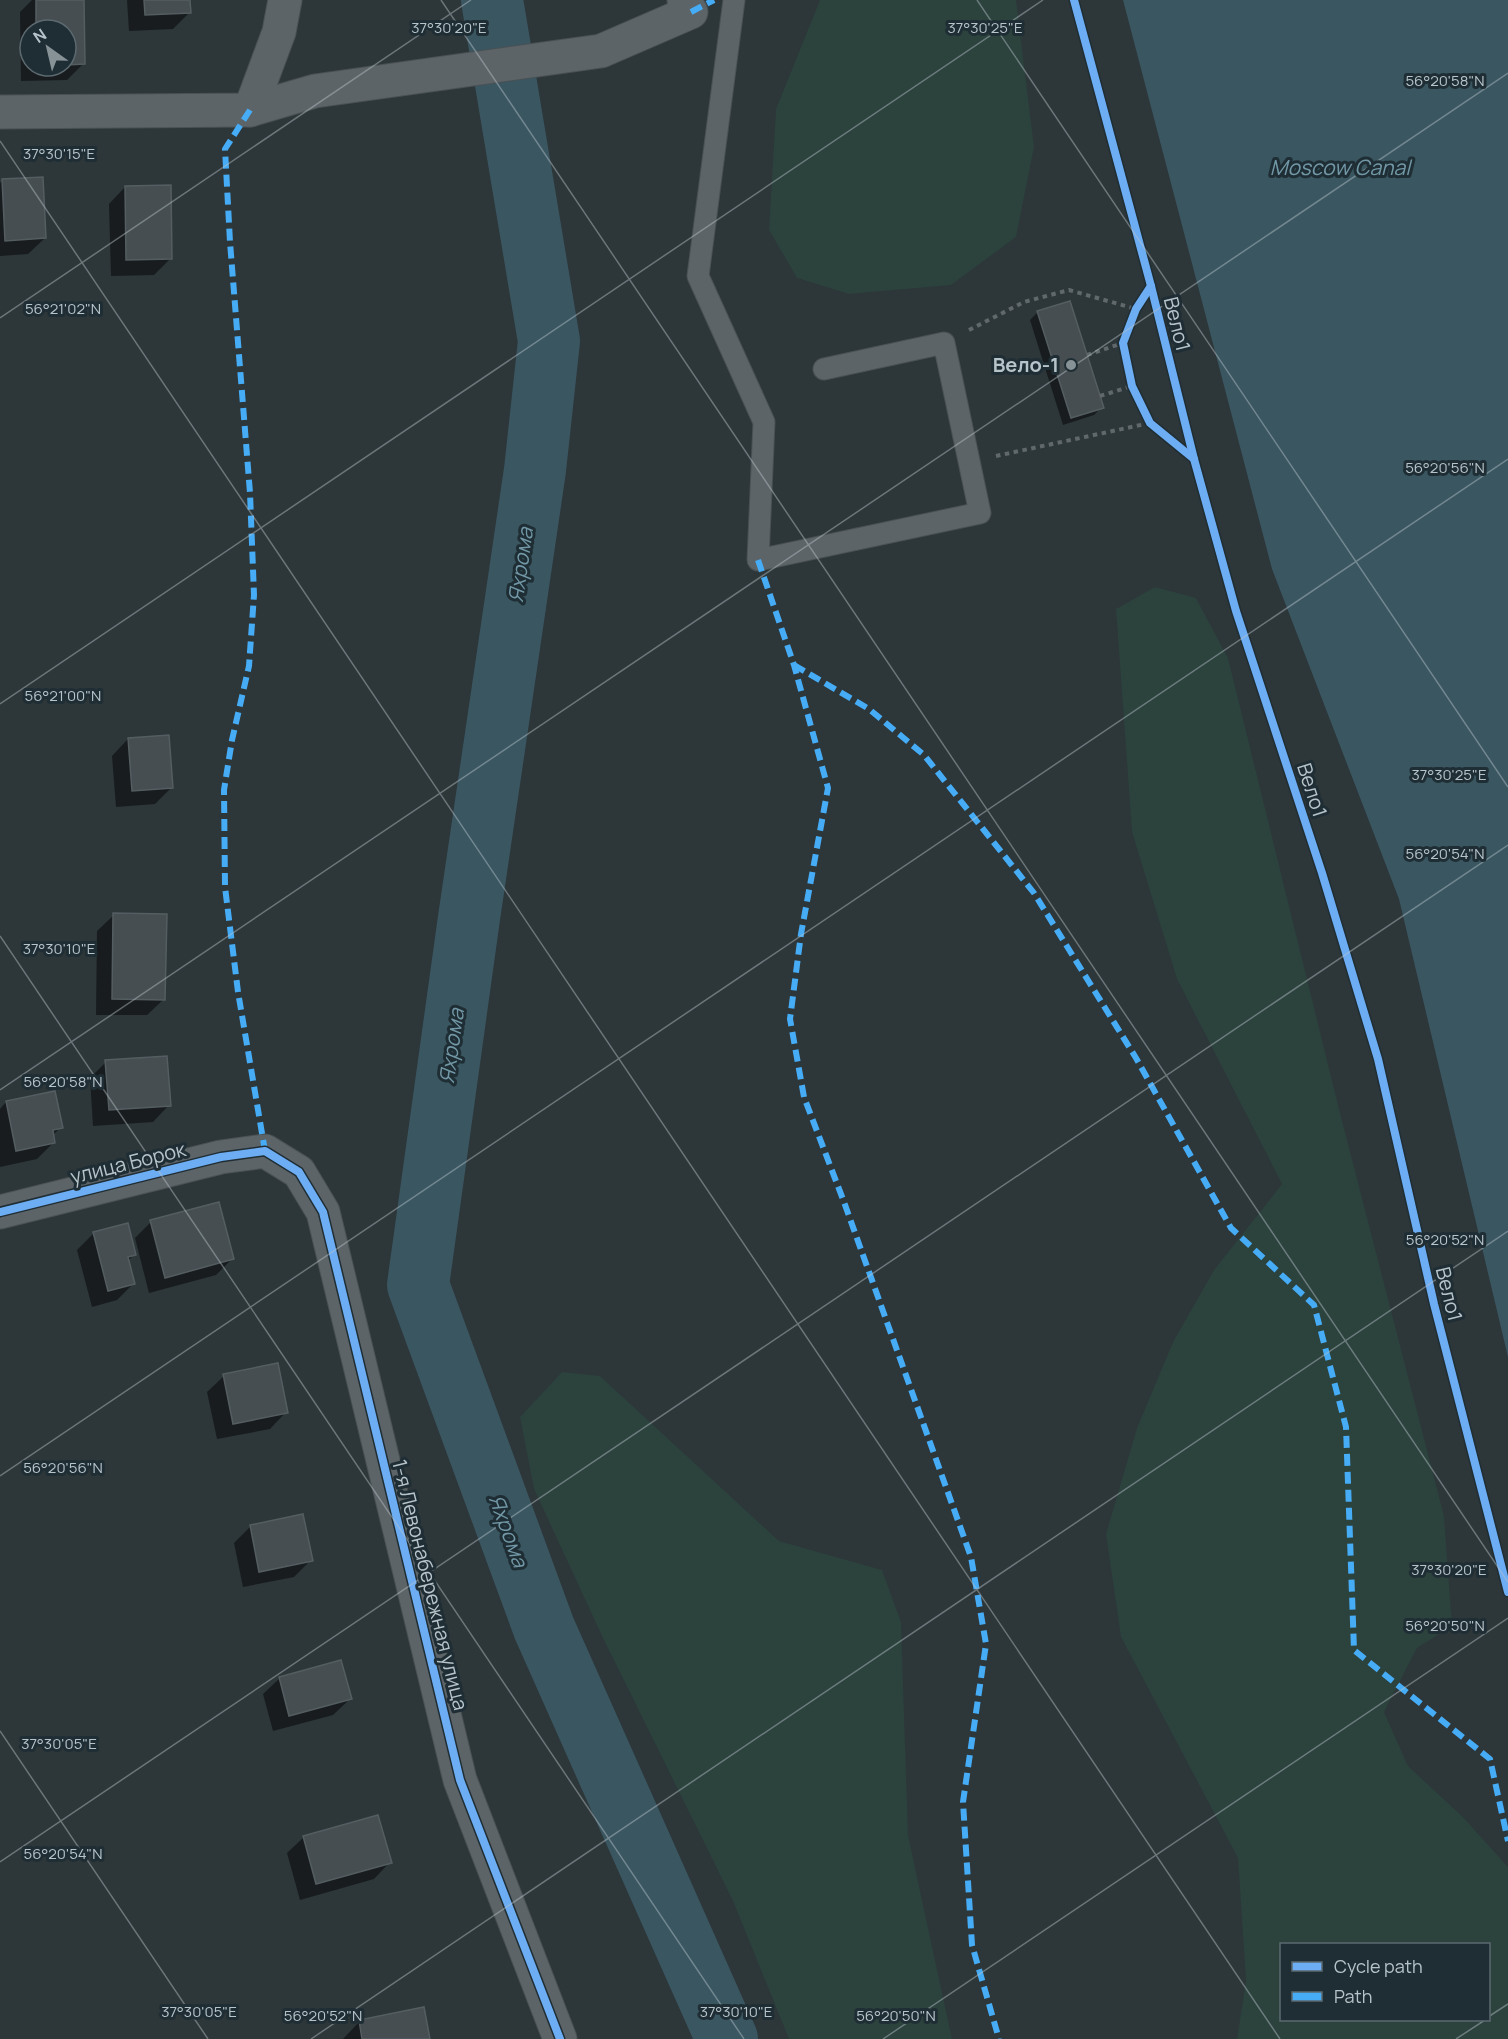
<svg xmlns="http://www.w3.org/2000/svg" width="1508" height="2039" viewBox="0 0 1508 2039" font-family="Manrope,sans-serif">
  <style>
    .green { fill: #2c423d; fill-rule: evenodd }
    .water { fill: #3a5661 }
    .shadow { fill: #0007; fill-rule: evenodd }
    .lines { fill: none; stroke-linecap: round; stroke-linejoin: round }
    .river { stroke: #3a5661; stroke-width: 62 }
    .building { fill: #464e51; stroke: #545d61; stroke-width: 1.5 }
    .lane-casing { stroke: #4a5154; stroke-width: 23 }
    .street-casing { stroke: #4a5154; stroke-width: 35 }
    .path { stroke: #60686b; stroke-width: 4; stroke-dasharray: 4.5 4.5; stroke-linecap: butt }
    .lane { stroke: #5d6468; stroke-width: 21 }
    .street { stroke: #5d6468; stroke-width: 33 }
    .quiet { stroke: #46acf6; stroke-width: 6; stroke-dasharray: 12 6; stroke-linecap: butt }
    .cycleway-casing { stroke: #1f2e34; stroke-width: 11 }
    .cycleway { stroke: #6dadf4; stroke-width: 8 }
    .ticks { fill: none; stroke: #b7c4ca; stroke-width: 1.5; stroke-opacity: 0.45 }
    .poi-dot { fill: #879297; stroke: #1f2e34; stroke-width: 2 }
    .labels { text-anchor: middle; stroke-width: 6; stroke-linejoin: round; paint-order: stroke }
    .street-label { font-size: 20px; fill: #b7c4ca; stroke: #1f2e34 }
    .poi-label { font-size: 20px; font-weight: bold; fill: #b7c4ca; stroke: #1f2e34; text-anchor: end }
    .water-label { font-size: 21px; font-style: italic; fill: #7298a7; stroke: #1f2e34 }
    .ticks-label { font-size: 15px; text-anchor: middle; fill: #b7c4ca; stroke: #1f2e34; stroke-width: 6; stroke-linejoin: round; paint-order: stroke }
  </style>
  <rect width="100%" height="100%" fill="#2d3639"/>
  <g class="green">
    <path d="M820,0H1016L1034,147L1016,237L951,285L849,294L797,278L769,230L776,109Z"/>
    <path d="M1155,587L1196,598L1228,658L1339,1109L1444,1516L1452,1626L1417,1648L1384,1712L1408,1766L1462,1816L1508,1867V2039H1237L1246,1981L1238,1858L1121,1637L1106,1534L1137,1428L1173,1342L1214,1270L1282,1184L1177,979L1132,832L1116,609ZM1488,1944V2020H1282V1944Z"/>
    <path d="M562,1372L600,1376L779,1541L882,1570L901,1622L908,1835L952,2039H789L733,1901L602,1636L534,1489L520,1417Z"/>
  </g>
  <path class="water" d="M1123,0H1508V1357L1399,899L1272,569Z"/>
  <g class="shadow">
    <path d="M32,0H82L83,64L67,80L21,81L20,12ZM30,30H66V66H30Z"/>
    <path d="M127,0H189V13L173,29L129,31Z"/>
    <path d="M2,181L45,238L28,254L0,256V183Z"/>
    <path d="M125,187L171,258L154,275L111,276L109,204Z"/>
    <path d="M1038,312L1102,407L1094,415L1063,425L1030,320Z"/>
    <path d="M128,739L171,788L155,804L116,807L112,756Z"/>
    <path d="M114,915L164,999L147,1015H96L97,931Z"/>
    <path d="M106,1062L169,1105L153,1122L93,1126L90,1078Z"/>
    <path d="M6,1102L61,1127L52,1136L54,1142L37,1159L0,1167V1109Z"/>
    <path d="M151,1222L232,1259L216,1275L149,1293L135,1238Z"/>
    <path d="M94,1233L135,1254L127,1262L133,1284L117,1300L92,1307L77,1250Z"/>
    <path d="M224,1376L286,1412L270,1429L217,1439L207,1392Z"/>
    <path d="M250,1527L311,1560L294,1577L243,1587L234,1543Z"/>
    <path d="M280,1678L350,1699L333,1715L273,1731L263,1694Z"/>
    <path d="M304,1837L390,1862L374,1879L300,1900L287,1853Z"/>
    <path d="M360,2021L428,2039H343Z"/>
  </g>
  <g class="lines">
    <path class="river" d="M492,0L549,341L535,470L469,918L418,1285L544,1628L727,2039"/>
  </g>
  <g class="building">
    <path d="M36,0H84L85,64L66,65V30H36Z"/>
    <path d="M144,0H190L191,13L145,15Z"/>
    <path d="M43,177L46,238L5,241L2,179Z"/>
    <path d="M171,185L172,259L126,260L125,186Z"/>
    <path d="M1070,301L1104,408L1071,418L1037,311Z"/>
    <path d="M169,735L173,788L132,791L128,738Z"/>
    <path d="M113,913L167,914L165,1000L112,999Z"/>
    <path d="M167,1056L171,1106L109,1110L105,1060Z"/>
    <path d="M55,1091L63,1128L53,1130L55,1143L16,1151L6,1101Z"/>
    <path d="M219,1202L234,1259L165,1278L150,1220Z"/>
    <path d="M128,1223L136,1255L128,1257L135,1284L108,1291L93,1232Z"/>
    <path d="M278,1363L288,1413L233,1424L223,1374Z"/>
    <path d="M303,1514L313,1561L259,1572L250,1525Z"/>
    <path d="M341,1660L352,1699L289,1716L279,1677Z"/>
    <path d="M378,1815L392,1863L316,1884L303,1836Z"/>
    <path d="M424,2007L430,2039H362L359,2020Z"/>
  </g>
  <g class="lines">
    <defs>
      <path id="lane" d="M734,0L698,276L764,422L758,560L980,513L944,343L824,369"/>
      <g id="street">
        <path d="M250,110L279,32L285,0"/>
        <path d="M0,112L250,110L315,91L601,51L691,12L684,0"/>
        <path d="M0,1212L221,1157L265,1151L299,1172L323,1212L460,1780L560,2039"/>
      </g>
    </defs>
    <use href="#lane" class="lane-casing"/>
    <use href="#street" class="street-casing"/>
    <g class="path">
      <path d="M1151,286L1136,309L1123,343L1132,386L1150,423L1194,459"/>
      <path d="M969,330L1024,302L1069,290L1136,309"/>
      <path d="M1087,355L1123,343"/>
      <path d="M1100,396L1132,386"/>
      <path d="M996,456L1150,423"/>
    </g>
    <use href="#lane" class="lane"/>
    <use href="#street" class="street"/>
    <g class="quiet">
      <path d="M691,12L714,0"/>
      <path d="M250,110L225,149L230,242L250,493L254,595L249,666L232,740L224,790L225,887L238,992L265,1151"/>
      <path d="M758,560L794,665L828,788L801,934L790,1019L804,1097L844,1202L971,1557L986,1644L963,1802L972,1945L999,2039"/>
      <path d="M794,665L869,709L924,755L1034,893L1136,1058L1231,1228L1314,1305L1346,1427L1354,1650L1490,1759L1508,1841"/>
    </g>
    <defs>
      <g id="cycleway">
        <path d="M1074,0L1151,286L1194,459L1236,611L1322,873L1378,1059L1434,1304L1508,1592"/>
        <path d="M1151,286L1136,309L1123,343L1132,386L1150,423L1194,459"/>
        <path d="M0,1212L221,1157L265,1151L299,1172L323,1212L460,1780L560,2039"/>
      </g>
    </defs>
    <use href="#cycleway" class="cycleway-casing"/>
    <use href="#cycleway" class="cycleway"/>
  </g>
  <path class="ticks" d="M441,0L1508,1582M977,0L1508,787M0,141L1280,2039M0,318L471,0M0,704L1043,0M0,936L744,2039M0,1090L1508,73M0,1476L1508,459M0,1731L208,2039M0,1862L1508,845M1488,2017L1508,2004M311,2039L1508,1231M883,2039L1508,1618M1456,2039L1485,2020"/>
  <circle class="poi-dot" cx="1071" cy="365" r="6"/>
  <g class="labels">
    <g class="street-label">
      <text transform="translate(1177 324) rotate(76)" y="7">Вело1</text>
      <text transform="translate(1312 790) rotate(72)" y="7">Вело1</text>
      <text transform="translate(128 1163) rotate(-14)" y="7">улица Борок</text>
      <text transform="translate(1449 1294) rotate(76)" y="7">Вело1</text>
      <text transform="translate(430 1585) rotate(76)" y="7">1-я Левонабережная улица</text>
    </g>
    <g class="poi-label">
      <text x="1059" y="372">Вело-1</text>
    </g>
    <g class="water-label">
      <text x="1340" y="175">Moscow Canal</text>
      <text transform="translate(521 565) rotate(-82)" y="7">Яхрома</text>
      <text transform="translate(452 1046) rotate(-82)" y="7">Яхрома</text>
      <text transform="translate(508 1531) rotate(70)" y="7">Яхрома</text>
    </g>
  </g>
  <g class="ticks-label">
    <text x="449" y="33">37°30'20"E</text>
    <text x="985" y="33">37°30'25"E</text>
    <text x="1445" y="86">56°20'58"N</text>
    <text x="59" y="159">37°30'15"E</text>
    <text x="63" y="314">56°21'02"N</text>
    <text x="1445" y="473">56°20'56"N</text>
    <text x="63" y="701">56°21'00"N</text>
    <text x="1449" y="780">37°30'25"E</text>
    <text x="1445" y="859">56°20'54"N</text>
    <text x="59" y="954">37°30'10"E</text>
    <text x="63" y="1087">56°20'58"N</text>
    <text x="1445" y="1245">56°20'52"N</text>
    <text x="63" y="1473">56°20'56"N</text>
    <text x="1449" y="1575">37°30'20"E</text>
    <text x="1445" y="1631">56°20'50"N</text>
    <text x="59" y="1749">37°30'05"E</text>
    <text x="63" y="1859">56°20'54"N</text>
    <text x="199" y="2017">37°30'05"E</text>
    <text x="736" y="2017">37°30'10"E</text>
    <text x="323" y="2021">56°20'52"N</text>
    <text x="896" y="2021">56°20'50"N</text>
  </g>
  <rect x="1280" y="1943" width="210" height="78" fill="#1f2e34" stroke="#5c6a70" stroke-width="1.5"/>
  <rect x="1292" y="1962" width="30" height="9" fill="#6dadf4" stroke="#5c6a70" stroke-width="1.5"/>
  <text x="1334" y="1973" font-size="18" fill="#b7c4ca">Cycle path</text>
  <rect x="1292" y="1992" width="30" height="9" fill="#46acf6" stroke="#5c6a70" stroke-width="1.5"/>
  <text x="1334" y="2003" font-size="18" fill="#b7c4ca">Path</text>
  <g transform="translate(48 48) rotate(326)"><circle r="28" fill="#1f2e34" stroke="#5c6a70" stroke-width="1.5"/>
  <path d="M0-4.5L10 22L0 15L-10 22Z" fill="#879297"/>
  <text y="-9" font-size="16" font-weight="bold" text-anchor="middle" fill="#b7c4ca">N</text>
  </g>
</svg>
